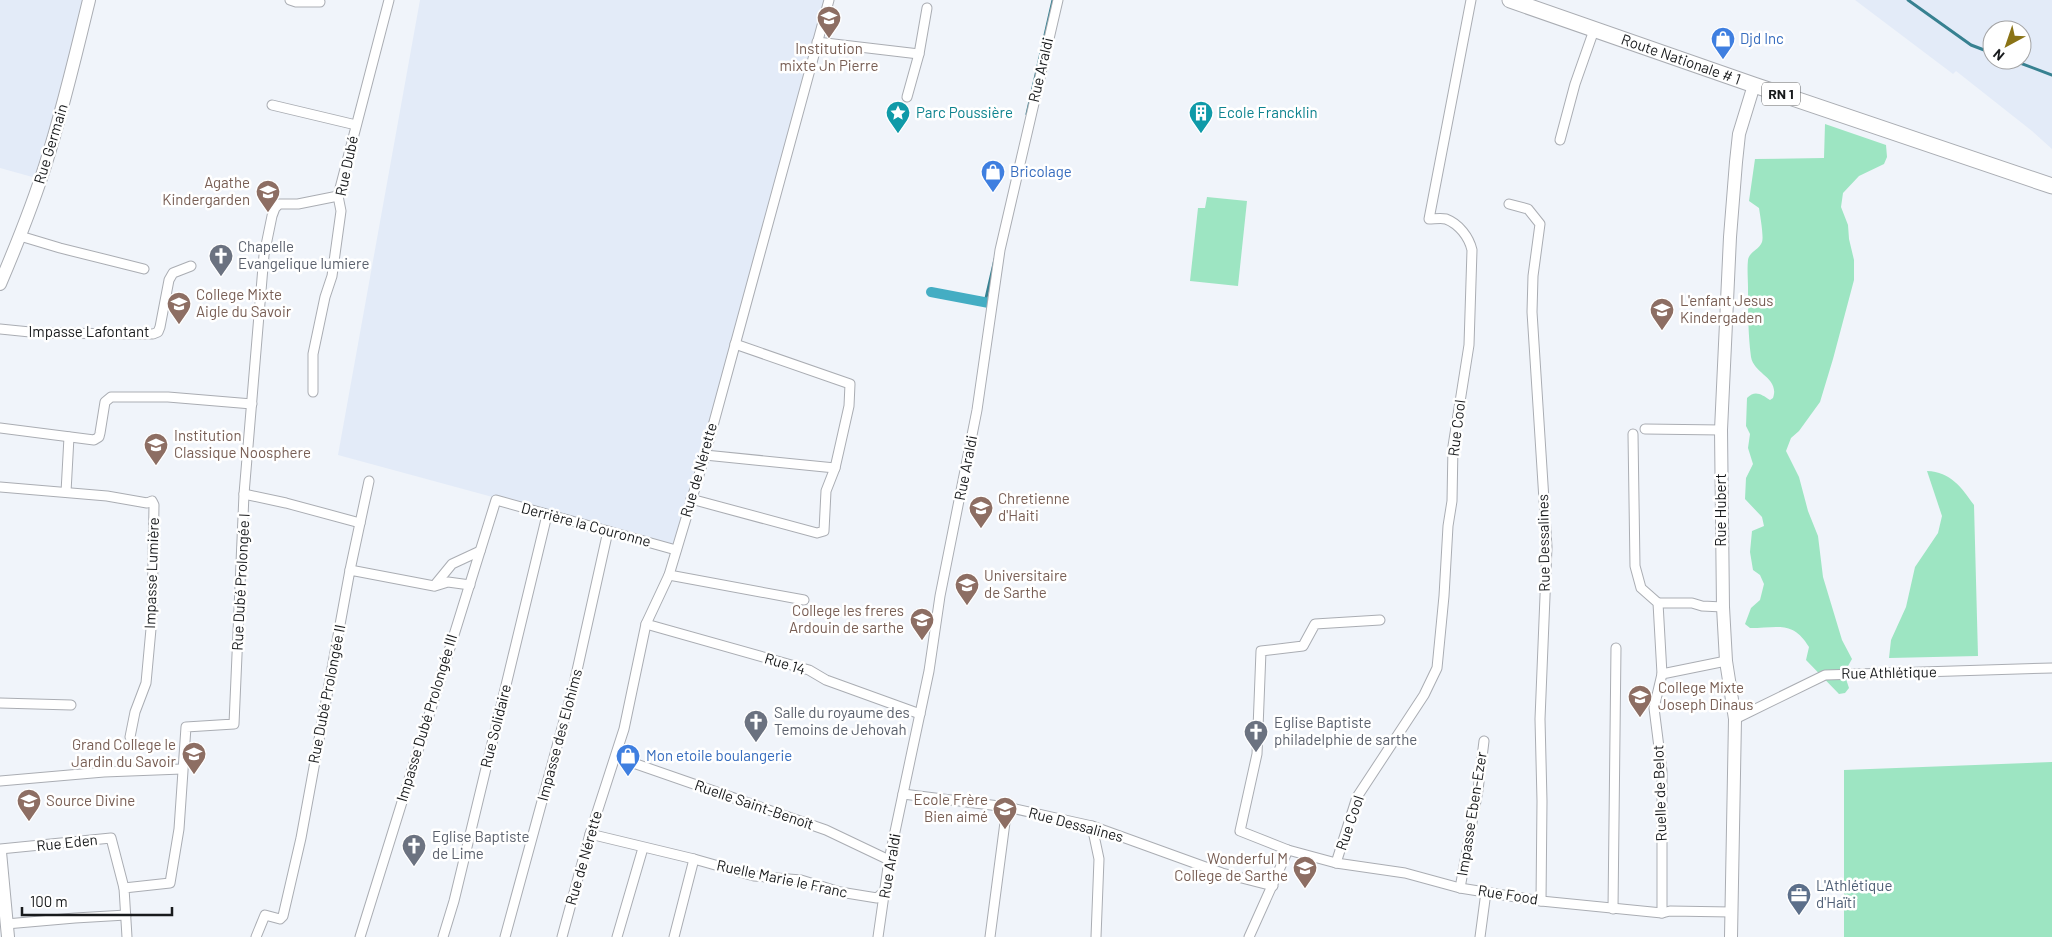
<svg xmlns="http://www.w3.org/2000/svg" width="2052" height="937" viewBox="0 0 2052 937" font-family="Barlow,sans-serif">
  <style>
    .built { fill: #e3ebf8; fill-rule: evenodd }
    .green { fill: #9de5c2 }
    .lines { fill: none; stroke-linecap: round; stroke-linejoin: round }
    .stream { stroke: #378191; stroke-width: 3 }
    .canal { stroke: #44adc3; stroke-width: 10 }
    .street-casing { stroke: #aaadb3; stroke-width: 11 }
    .secondary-casing { stroke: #aaadb3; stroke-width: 14 }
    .primary-casing { stroke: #aaadb3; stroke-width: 17 }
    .street { stroke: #fff; stroke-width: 9 }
    .secondary { stroke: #fff; stroke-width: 12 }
    .primary { stroke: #fff; stroke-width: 15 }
    .labels { text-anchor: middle; stroke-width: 5; stroke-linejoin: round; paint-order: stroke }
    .shield { fill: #fff; stroke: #5d5f60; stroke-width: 1 }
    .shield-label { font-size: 14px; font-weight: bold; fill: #181a1c }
    .shop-label { font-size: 15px; fill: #366cbe; stroke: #fff; text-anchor: start }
    .education-label { font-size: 15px; fill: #785e54; stroke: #fff; text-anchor: start }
    .street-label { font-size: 15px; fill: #181a1c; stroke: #fff }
    .culture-label { font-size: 15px; fill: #0d838f; stroke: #fff; text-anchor: start }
    .worship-label { font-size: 15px; fill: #5b616d; stroke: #fff; text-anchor: start }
    .service-label { font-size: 15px; fill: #4e5e75; stroke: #fff; text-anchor: start }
  </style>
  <rect width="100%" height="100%" fill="#f0f4fa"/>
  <g class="built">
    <path d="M0,0H84L36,178L0,168Z"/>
    <path d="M420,0H826L756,248L708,429L673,546L338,455Z"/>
    <path d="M1855,0H2052V149L2032,131L1956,71L1953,74ZM1992,30H2022V60H1992Z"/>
  </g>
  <g class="green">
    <path d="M1825,124L1886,145L1887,157L1884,164L1859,176L1843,193L1841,207L1848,225L1849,239L1854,260V280L1833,359L1820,402L1799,431L1791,438L1786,451L1799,477L1808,511L1818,536L1823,577L1842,640L1852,659L1844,673L1849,688L1845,693L1839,694L1806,660L1809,647C1793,620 1777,628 1750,628L1745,624L1751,608L1760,600L1764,584L1760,575L1753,570L1750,552L1752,531L1764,526L1762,517L1745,499L1746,478L1753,464L1748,448L1750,434L1746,426L1747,398C1755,390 1761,394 1770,400L1773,398C1780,378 1754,374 1751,357C1748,334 1748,310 1748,287C1748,279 1747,269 1748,260C1749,252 1759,250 1762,242C1764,237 1760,215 1759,208L1749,201L1755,159L1824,158Z"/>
    <path d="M1207,197L1247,201L1238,286L1190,281L1198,208H1205Z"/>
    <path d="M1927,471C1951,472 1961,487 1974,505L1978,656L1889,658L1891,640L1906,607L1915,567L1938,533L1942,516Z"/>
    <path d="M2052,762V937H1844V770Z"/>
  </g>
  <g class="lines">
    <g class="stream">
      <path d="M1908,0L1971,45L1992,53"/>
      <path d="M2012,60L2052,75"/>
      <path d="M1027,114L1053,0"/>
      <path d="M986,298L995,259"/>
    </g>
    <path class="canal" d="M931,292L989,303"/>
    <defs>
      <g id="street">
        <path d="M290,0L296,2H320"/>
        <path d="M817,42L919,54"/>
        <path d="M907,97L919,54L927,8"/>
        <path d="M272,105L356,125"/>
        <path d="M1560,140L1575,84L1594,30"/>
        <path d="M1509,204L1528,209L1540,224L1533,276L1532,312L1547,547L1540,719L1542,801L1541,901"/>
        <path d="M20,236L60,248L144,269"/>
        <path d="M0,329L40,333L153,334L158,332L160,327L169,280L173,273L191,266"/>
        <path d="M313,392V354L325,297L332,276L341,211L338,196L389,0"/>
        <path d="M0,428L94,440L99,437L100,433L105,402L111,397H168L252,404"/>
        <path d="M1645,429L1721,430"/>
        <path d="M1633,434L1635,566L1641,588L1658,603L1662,674"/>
        <path d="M705,455L835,468"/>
        <path d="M0,487L107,496L147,503L152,501L154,505L152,618L146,683L135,712L130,737"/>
        <path d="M66,492L69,437"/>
        <path d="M244,494L286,503L360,523"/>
        <path d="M691,499L817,533L824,531L826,491L835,468L840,446L849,406L850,384L735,344"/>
        <path d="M350,570L369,481"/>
        <path d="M669,575L804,600"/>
        <path d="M435,586L448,582L470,585"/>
        <path d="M1658,603H1692L1702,606L1723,607"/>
        <path d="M1380,620L1315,624L1303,646L1261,651L1257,754L1240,831L1288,850L1336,863L1405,873L1460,888L1541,901L1662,913L1670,911L1731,912"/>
        <path d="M646,624L809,670L826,680L920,714"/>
        <path d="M0,703L71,705"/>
        <path d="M1735,719L1825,675L2052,668"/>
        <path d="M616,757L826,830L889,860"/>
        <path d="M0,781L104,772L182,769"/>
        <path d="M903,794L1007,807L1092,826L1222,873L1273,886"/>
        <path d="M1092,826L1099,859L1096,937"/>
        <path d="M590,834L694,859L754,876L801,880L840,892L877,898L885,891"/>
        <path d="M0,849L111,838L124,888"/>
        <path d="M1336,863L1357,797L1424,695L1437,668L1444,596L1448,526L1452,501L1453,446L1469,345L1472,250C1469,237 1459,224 1446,219C1441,218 1434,219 1429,219L1471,0"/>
        <path d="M1460,888L1478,790L1484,741"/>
        <path d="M1613,909L1616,648"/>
        <path d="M1662,913V771L1654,708L1662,674L1726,661"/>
        <path d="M6,924L75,918L126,915"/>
        <path d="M127,937L124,888L170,883L179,829L186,727L234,724L244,494L264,255L272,216L275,208L279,204H298L338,196"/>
        <path d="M256,937L265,915L280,919L283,916L301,838L350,570L434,586L452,564L480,551"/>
        <path d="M360,937L496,500L676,550"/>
        <path d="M443,937L454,901L547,515"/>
        <path d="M505,937L574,684L608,531"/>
        <path d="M562,937L590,834L624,729L646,624L669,575L705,455L829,0"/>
        <path d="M617,937L643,848"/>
        <path d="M674,937L694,859"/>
        <path d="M878,937L889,860L929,671L940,596L977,410L1000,250L1058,0"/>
        <path d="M990,937L1007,807"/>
        <path d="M1249,937L1288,850"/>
        <path d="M1480,937L1486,892"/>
      </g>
      <g id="secondary">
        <path d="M0,284C17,244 33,204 46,163C63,109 76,54 89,0"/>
        <path d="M0,852L8,937"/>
        <path d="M1731,937L1735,719L1726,661L1723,607L1721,430L1730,237L1736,162L1739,134L1754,85"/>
      </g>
      <g id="primary">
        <path id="s1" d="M1510,0L1754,85L2052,186"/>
      </g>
    </defs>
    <use href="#street" class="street-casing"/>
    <use href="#secondary" class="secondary-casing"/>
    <use href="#primary" class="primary-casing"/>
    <use href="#street" class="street"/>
    <use href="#secondary" class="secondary"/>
    <use href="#primary" class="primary"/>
  </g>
  <defs>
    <symbol id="school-pin" viewBox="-11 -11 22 30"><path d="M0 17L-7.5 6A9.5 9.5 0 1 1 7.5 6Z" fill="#8d6e63" stroke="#fff"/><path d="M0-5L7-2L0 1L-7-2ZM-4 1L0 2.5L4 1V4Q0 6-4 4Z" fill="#fff"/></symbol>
    <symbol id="shop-pin" viewBox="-11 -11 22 30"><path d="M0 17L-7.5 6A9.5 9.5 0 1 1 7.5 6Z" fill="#3f7fe0" stroke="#fff"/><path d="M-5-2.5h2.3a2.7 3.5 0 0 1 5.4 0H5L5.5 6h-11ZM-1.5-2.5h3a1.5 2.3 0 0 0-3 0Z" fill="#fff"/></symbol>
    <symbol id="sight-pin" viewBox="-11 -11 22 30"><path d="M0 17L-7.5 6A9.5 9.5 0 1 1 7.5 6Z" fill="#0f9aa8" stroke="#fff"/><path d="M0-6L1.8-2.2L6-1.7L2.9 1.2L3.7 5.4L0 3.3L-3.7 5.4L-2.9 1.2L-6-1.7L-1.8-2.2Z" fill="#fff"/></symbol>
    <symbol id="building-pin" viewBox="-11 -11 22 30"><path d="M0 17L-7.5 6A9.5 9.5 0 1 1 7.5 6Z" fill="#0f9aa8" stroke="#fff"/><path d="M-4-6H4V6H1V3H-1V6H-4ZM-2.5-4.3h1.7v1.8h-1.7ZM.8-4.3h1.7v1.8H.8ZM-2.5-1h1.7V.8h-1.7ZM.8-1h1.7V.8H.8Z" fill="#fff"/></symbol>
    <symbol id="church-pin" viewBox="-11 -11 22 30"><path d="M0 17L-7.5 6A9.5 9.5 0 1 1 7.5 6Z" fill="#6b7280" stroke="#fff"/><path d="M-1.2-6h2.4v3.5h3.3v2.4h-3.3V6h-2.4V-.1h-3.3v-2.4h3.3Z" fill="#fff"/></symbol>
    <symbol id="office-pin" viewBox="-11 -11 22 30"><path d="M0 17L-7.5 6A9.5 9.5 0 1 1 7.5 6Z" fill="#5c6f8a" stroke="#fff"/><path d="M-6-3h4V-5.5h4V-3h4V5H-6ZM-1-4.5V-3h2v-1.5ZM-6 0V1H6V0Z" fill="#fff"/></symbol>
  </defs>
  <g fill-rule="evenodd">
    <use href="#school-pin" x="815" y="4" width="28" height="38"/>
    <use href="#shop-pin" x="1709" y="25" width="28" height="38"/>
    <use href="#sight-pin" x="884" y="99" width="28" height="38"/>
    <use href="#building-pin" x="1187" y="99" width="28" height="38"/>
    <use href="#shop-pin" x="979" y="158" width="28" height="38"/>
    <use href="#school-pin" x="254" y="178" width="28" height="38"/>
    <use href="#church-pin" x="207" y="242" width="28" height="38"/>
    <use href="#school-pin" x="165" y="290" width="28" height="38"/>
    <use href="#school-pin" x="1648" y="296" width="28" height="38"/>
    <use href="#school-pin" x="142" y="431" width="28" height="38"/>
    <use href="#school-pin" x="967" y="494" width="28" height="38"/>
    <use href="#school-pin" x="953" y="571" width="28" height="38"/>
    <use href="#school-pin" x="908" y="606" width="28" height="38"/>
    <use href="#school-pin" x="1626" y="683" width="28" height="38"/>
    <use href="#church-pin" x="742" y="708" width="28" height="38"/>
    <use href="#church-pin" x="1242" y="718" width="28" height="38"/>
    <use href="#school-pin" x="180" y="740" width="28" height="38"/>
    <use href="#shop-pin" x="614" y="742" width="28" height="38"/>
    <use href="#school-pin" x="15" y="787" width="28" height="38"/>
    <use href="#school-pin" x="991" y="795" width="28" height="38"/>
    <use href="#church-pin" x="400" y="832" width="28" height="38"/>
    <use href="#school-pin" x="1291" y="854" width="28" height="38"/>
    <use href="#office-pin" x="1785" y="881" width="28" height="38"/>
  </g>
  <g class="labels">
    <rect class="shield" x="1762" y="82.5" width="38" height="23" rx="4"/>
    <g class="shield-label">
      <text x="1781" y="99">RN 1</text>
    </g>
    <g class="shop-label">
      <text x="1740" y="44">Djd Inc</text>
      <text x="1010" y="177">Bricolage</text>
      <text x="646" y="761">Mon etoile boulangerie</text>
    </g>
    <g class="education-label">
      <text x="829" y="54" text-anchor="middle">Institution<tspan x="829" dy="17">mixte Jn Pierre</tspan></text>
      <text x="250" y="188" text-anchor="end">Agathe<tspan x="250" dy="17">Kindergarden</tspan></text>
      <text x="196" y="300">College Mixte<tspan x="196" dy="17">Aigle du Savoir</tspan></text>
      <text x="1680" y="306">L'enfant Jesus<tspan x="1680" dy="17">Kindergaden</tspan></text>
      <text x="174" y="441">Institution<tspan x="174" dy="17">Classique Noosphere</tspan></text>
      <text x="998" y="504">Chretienne<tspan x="998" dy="17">d'Haiti</tspan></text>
      <text x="984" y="581">Universitaire<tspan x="984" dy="17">de Sarthe</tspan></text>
      <text x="904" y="616" text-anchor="end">College les freres<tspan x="904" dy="17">Ardouin de sarthe</tspan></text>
      <text x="1658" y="693">College Mixte<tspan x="1658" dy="17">Joseph Dinaus</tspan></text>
      <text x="176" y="750" text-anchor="end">Grand College le<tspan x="176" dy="17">Jardin du Savoir</tspan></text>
      <text x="988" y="805" text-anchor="end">Ecole Frère<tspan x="988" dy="17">Bien aimé</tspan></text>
      <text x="46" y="806">Source Divine</text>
      <text x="1288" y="864" text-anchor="end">Wonderful M<tspan x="1288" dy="17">College de Sarthe</tspan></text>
    </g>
    <g class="street-label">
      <text dy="5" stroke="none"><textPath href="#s1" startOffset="181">Route Nationale # 1</textPath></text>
      <text transform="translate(1041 70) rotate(-77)" y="5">Rue Araldi</text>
      <text transform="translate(51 144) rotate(-73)" y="5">Rue Germain</text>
      <text transform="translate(347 166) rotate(-78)" y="5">Rue Dubé</text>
      <text x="89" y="337">Impasse Lafontant</text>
      <text transform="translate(1457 428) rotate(-83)" y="5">Rue Cool</text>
      <text transform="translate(966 468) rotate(-79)" y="5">Rue Araldi</text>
      <text transform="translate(699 470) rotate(-74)" y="5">Rue de Nérette</text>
      <text transform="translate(1721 510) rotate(-90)" y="5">Rue Hubert</text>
      <text transform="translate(586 525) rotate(15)" y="5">Derrière la Couronne</text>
      <text transform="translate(1544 543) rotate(-91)" y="5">Rue Dessalines</text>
      <text transform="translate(152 573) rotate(-88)" y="5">Impasse Lumière</text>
      <text transform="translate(241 582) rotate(-87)" y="5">Rue Dubé Prolongée I</text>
      <text transform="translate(785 664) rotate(17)" y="5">Rue 14</text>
      <text transform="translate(1889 673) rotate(-1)" y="5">Rue Athlétique</text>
      <text transform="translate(327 694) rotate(-79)" y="5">Rue Dubé Prolongée II</text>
      <text transform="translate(427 718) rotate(-73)" y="5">Impasse Dubé Prolongée III</text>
      <text transform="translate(496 726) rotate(-76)" y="5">Rue Solidaire</text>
      <text transform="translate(560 735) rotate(-75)" y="5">Impasse des Elohims</text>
      <text transform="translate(1660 793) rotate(-92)" y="5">Ruelle de Belot</text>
      <text transform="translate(754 805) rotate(19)" y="5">Ruelle Saint-Benoît</text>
      <text transform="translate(1472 814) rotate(-81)" y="5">Impasse Eben-Ezer</text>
      <text transform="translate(1350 823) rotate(-71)" y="5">Rue Cool</text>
      <text transform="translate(1076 825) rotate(15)" y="5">Rue Dessalines</text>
      <text transform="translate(67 843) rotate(-6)" y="5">Rue Eden</text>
      <text transform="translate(584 858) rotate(-74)" y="5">Rue de Nérette</text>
      <text transform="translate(890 866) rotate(-80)" y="5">Rue Araldi</text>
      <text transform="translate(782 879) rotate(12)" y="5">Ruelle Marie le Franc</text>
      <text transform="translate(1508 895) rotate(9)" y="5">Rue Food</text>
    </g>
    <g class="culture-label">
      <text x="916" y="118">Parc Poussière</text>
      <text x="1218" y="118">Ecole Francklin</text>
    </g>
    <g class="worship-label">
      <text x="238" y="252">Chapelle<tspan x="238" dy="17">Evangelique lumiere</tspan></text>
      <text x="774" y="718">Salle du royaume des<tspan x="774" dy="17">Temoins de Jehovah</tspan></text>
      <text x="1274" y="728">Eglise Baptiste<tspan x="1274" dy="17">philadelphie de sarthe</tspan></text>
      <text x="432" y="842">Eglise Baptiste<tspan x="432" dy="17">de Lime</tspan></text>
    </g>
    <g class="service-label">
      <text x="1816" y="891">L'Athlétique<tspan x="1816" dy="17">d'Haïti</tspan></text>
    </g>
  </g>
  <g transform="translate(2007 45) rotate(220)"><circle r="24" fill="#ffffff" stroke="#a3a3a4"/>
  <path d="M0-4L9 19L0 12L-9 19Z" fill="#8a7316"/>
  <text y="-8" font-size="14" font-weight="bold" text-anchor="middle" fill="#181a1c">N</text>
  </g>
  <path d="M22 907v8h150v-8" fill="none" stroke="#181a1c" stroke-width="2.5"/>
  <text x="30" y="907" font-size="15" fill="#181a1c" stroke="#ffffff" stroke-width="4" paint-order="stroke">100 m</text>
</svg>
